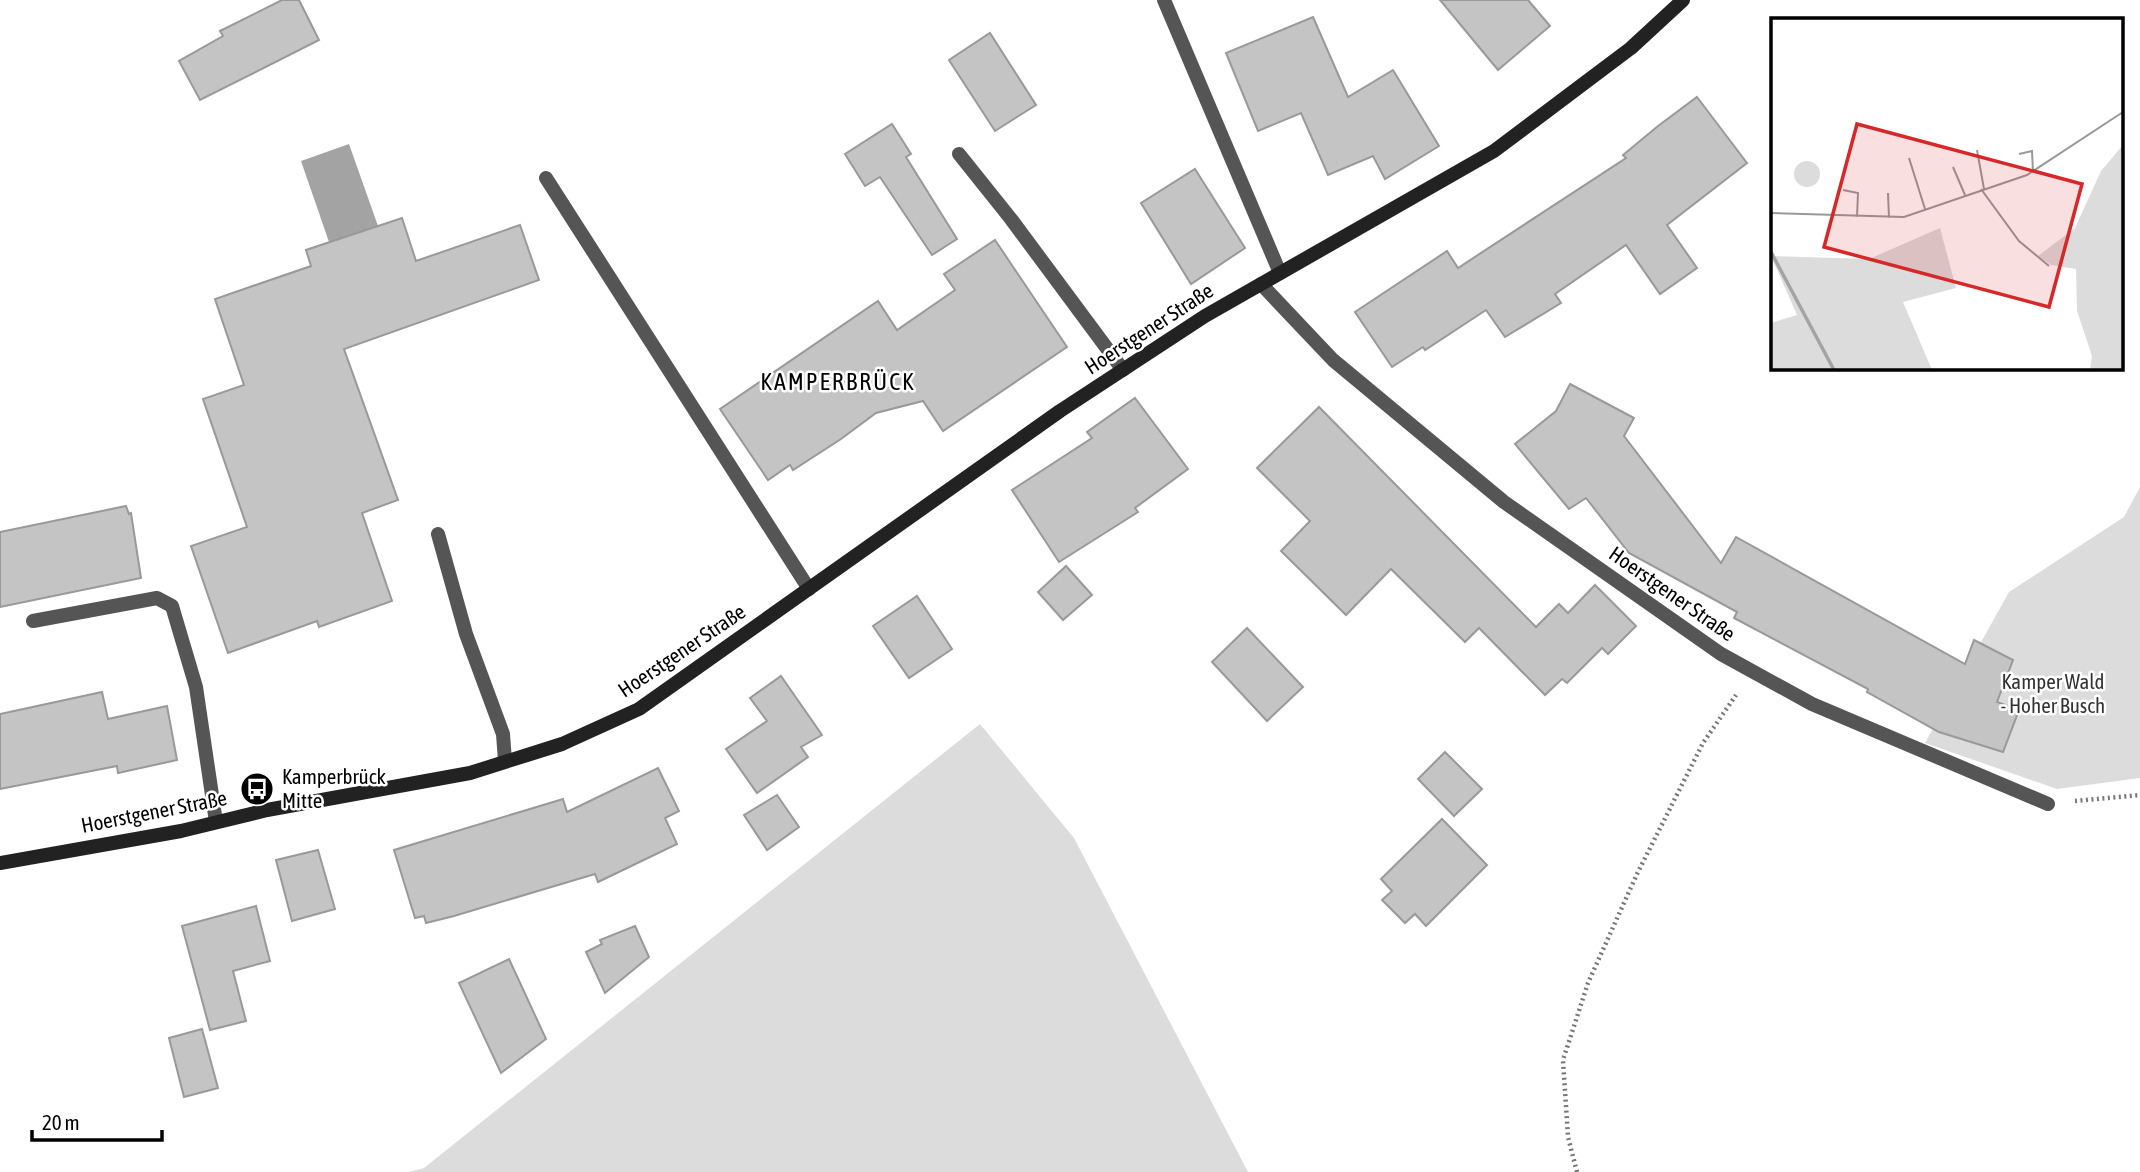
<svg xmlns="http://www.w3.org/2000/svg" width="2140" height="1172" viewBox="0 0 2140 1172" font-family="'Asap Condensed',sans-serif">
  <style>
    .green { fill: #dcdcdc }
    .water { fill: #a3a3a3 }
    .building { fill: #c4c4c4; stroke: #999; stroke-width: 2 }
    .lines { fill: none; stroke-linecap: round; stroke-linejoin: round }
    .path { stroke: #777; stroke-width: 4.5; stroke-dasharray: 2 3.5; stroke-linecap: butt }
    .service { stroke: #555; stroke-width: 14 }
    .secondary { stroke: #222; stroke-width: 14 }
    .labels { text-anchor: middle; stroke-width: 5; stroke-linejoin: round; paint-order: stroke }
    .street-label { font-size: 21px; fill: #000; stroke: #fff }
    .park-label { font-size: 21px; fill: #333; stroke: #fff }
    .poi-label { font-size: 21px; fill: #000; stroke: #fff; text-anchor: start }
    .quarter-label { font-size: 24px; letter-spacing: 2px; fill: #000; stroke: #fff }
    .inset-river { fill: none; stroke: #a3a3a3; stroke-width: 3.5 }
    .inset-road { fill: none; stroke: #999; stroke-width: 2 }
    .view { fill: #d62828; fill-opacity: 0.15; stroke: #d62828; stroke-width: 3.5 }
    .inset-edge { fill: none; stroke: #000; stroke-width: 3.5 }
  </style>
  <rect width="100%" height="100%" fill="#fff"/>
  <g class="green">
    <path d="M2140,487V778L2057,789L1925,743L2009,592L2124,517Z"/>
    <path d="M980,724L1074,838L1248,1172H409L424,1168Z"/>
  </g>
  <path class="water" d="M349,144L378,226L329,242L301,161Z"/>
  <g class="building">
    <path d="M282,0H299L319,40L200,100L179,61L223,36L220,31Z"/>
    <path d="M1440,0H1528L1550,26L1498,70Z"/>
    <path d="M1313,17L1348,97L1393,70L1439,146L1385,179L1373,156L1328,175L1301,113L1258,131L1226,53Z"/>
    <path d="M990,33L1036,105L995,131L949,60Z"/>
    <path d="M1697,97L1747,163L1667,225L1697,268L1660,294L1626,245L1555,294L1561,303L1505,337L1486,310L1425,350L1423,347L1392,367L1355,312L1447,251L1458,268L1626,158L1623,155L1658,126Z"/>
    <path d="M892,124L911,154L906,157L957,239L932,255L880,177L865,186L845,154Z"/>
    <path d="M1195,169L1245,248L1191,284L1141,203Z"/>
    <path d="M402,218L416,261L520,225L539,280L344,349L398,500L362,513L392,601L319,627L317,621L228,653L191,546L247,527L203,399L244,385L215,299L311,266L306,250Z"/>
    <path d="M995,240L1067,347L943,431L923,401L876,413L841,439L793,470L790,465L768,480L720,409L878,301L897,330L955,290L944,274Z"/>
    <path d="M1570,384L1634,418L1624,436L1721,563L1736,537L1965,664L1974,640L2013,660L1997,702L2019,710L2003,752L1939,732L1867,692L1868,689L1734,618L1737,612L1629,553L1586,498L1569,509L1515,444L1556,411Z"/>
    <path d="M1135,398L1188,469L1135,508L1138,512L1059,562L1012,490L1092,438L1087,432Z"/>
    <path d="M1319,407L1536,627L1559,604L1568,613L1595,585L1636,626L1608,654L1602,648L1567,683L1562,679L1545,695L1479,628L1465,642L1391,569L1346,615L1281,551L1310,521L1257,468Z"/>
    <path d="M126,506L129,514L131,513L141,578L0,607V532Z"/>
    <path d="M1066,566L1092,595L1063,620L1038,592Z"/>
    <path d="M917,596L952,649L909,678L873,626Z"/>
    <path d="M1247,628L1303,687L1267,721L1212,662Z"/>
    <path d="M781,676L822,735L801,747L808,757L757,793L726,749L767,721L750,698Z"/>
    <path d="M102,692L108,719L167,706L177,760L118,773L117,766L0,789V714Z"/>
    <path d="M1445,752L1482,789L1454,816L1418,779Z"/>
    <path d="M658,768L679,811L665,818L677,844L598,882L595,874L454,916L426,923L424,916L415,918L394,850L563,799L567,812Z"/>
    <path d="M777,795L799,827L767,850L744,815Z"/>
    <path d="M1442,819L1487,865L1426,926L1415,914L1405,923L1382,900L1392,891L1381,879Z"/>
    <path d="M318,850L335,909L292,921L276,860Z"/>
    <path d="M256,906L270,961L233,971L246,1021L210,1030L182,926Z"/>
    <path d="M635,926L649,957L605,993L586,952L602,944L600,940Z"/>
    <path d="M509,959L546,1039L501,1073L459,983Z"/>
    <path d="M202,1029L218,1088L184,1097L169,1038Z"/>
  </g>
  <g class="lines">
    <g class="path">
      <path d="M2075,801L2140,795"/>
      <path d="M1577,1172L1568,1137L1563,1060L1588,983L1637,874L1703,743L1736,695"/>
    </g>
    <g class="service">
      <path d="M1164,0L1280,273"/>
      <path d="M959,154L1011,219L1123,370"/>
      <path d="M546,178L809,589"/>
      <path d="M1261,284L1333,360L1504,502L1721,654L1812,704L2048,804"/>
      <path d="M438,534L466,634L503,734L505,761"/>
      <path d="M33,621L157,598L172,606L196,687L216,822"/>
    </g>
    <path class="secondary" d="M0,863L181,831L267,810L470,773L562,744L639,709L1060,411L1205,316L1494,151L1631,48L1683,0"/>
  </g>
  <defs>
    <symbol id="bus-disc" viewBox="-11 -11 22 22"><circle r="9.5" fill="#000" stroke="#fff"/><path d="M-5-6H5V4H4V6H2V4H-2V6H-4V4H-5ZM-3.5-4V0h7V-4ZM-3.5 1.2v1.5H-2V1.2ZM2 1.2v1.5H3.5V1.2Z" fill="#fff"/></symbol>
  </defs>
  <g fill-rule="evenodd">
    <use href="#bus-disc" x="238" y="770" width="38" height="38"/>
  </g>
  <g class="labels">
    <g class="street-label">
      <text transform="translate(1149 329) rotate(-33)" y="7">Hoerstgener Straße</text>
      <text transform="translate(1672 594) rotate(35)" y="7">Hoerstgener Straße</text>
      <text transform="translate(682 651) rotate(-34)" y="7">Hoerstgener Straße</text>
      <text transform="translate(154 812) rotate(-11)" y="7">Hoerstgener Straße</text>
    </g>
    <g class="park-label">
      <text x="2053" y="689">Kamper Wald<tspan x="2053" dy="24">- Hoher Busch</tspan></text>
    </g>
    <g class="poi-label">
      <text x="282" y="784">Kamperbrück<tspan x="282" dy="24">Mitte</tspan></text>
    </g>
    <g class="quarter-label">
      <text x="838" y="390">KAMPERBRÜCK</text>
    </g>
  </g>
  <g transform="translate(1771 18)">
    <rect width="352" height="352" fill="#fff"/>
    <path d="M352,127V352H319L321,338L306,293L305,251L280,247L267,238L304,210L330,153ZM23 156a13 13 0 1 1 26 0a13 13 0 1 1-26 0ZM169,210L185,270L132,284L161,352H0V305L26,297L0,238L98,241Z" fill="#dcdcdc"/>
    <path class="inset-river" d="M0,234L63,352"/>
    <path class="inset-road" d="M206,132L213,171M248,136L261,133L262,154M138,140L154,191M182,149L194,177M210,171L248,223L278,248M72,172L87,175L86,199M117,175L118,200M0,195L133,199L256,157L352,94"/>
    <path class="view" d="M86,106L311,166L278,289L53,229Z"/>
    <rect width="352" height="352" class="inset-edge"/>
  </g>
  <path d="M32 1130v10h130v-10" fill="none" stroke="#000000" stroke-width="3.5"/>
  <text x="42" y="1130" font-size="21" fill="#000000" stroke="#ffffff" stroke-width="5" paint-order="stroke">20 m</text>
</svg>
